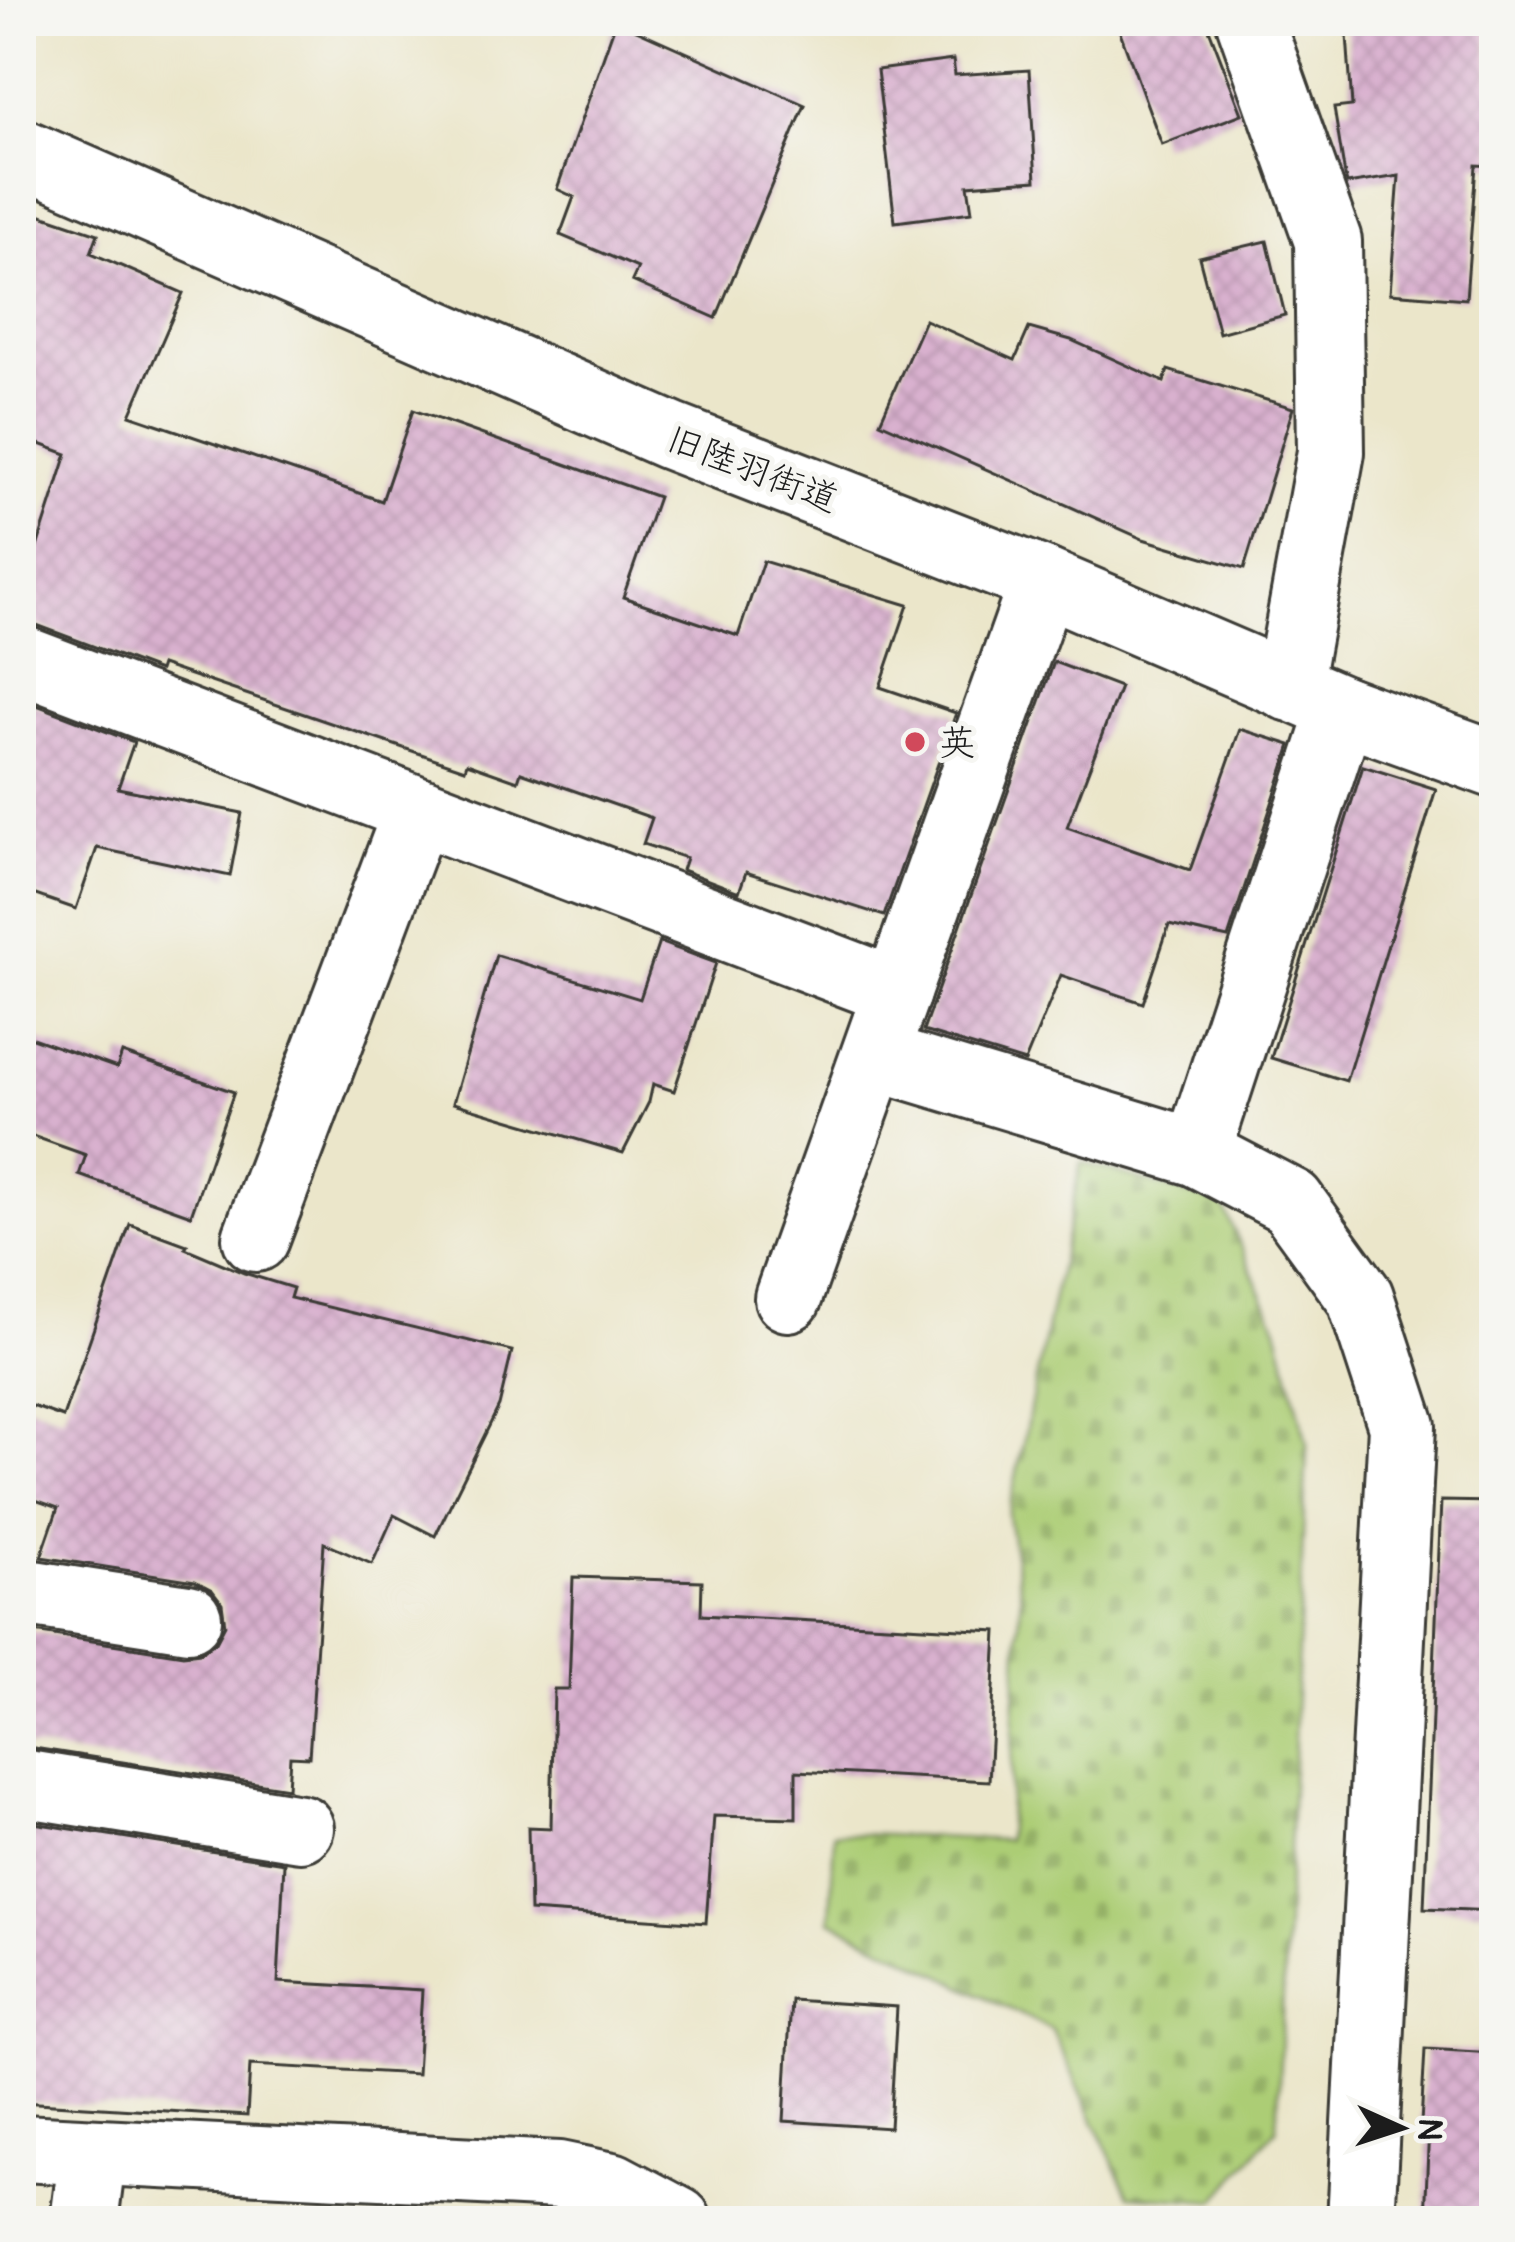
<svg xmlns="http://www.w3.org/2000/svg" width="1515" height="2242" viewBox="0 0 1515 2242" font-family="Pangolin,'Klee One',sans-serif">
  <style>
    .cemetery { fill: url(#cemetery-stones); stroke: #647448; stroke-width: 3 }
    .building { fill: url(#building-cross-hatch) }
    .lines { fill: none; stroke-linecap: round; stroke-linejoin: round }
    .street-casing { stroke: #3b3a36; stroke-width: 72 }
    .secondary-casing { stroke: #3b3a36; stroke-width: 72 }
    .street { stroke: #fff; stroke-width: 66 }
    .secondary { stroke: #fff; stroke-width: 66 }
    .poi-dot { fill: #d1495b; stroke: #f6f6f2; stroke-width: 4.5 }
    .labels { text-anchor: middle; stroke-width: 10; stroke-linejoin: round; paint-order: stroke }
    .street-label { font-size: 36px; fill: #1c1c1c; stroke: #f6f6f2 }
    .poi-label { font-size: 36px; fill: #1c1c1c; stroke: #f6f6f2; text-anchor: start }
  </style>
  <defs>
    <pattern id="cemetery-stones" width="16" height="16" patternUnits="userSpaceOnUse" patternTransform="scale(3)"><rect width="16" height="16" fill="#accd75"/><path d="M2 7V4a2 2 0 0 1 4 0v3zM10 15v-3a2 2 0 0 1 4 0v3z" fill="#93af65"/></pattern>
    <pattern id="building-cross-hatch" width="8" height="8" patternUnits="userSpaceOnUse" patternTransform="scale(3)"><rect width="8" height="8" fill="#d9b1cf"/><path d="M0 0l8 8M0 8l8-8" fill="none" stroke="#ba98b1"/></pattern>
  </defs>
  <rect width="100%" height="100%" fill="#f6f6f2"/>
  <filter id="ink" filterUnits="userSpaceOnUse"><feTurbulence type="fractalNoise" baseFrequency=".00833" numOctaves="2"/><feDisplacementMap in="SourceGraphic" scale="24" xChannelSelector="R" yChannelSelector="G"/><feConvolveMatrix kernelMatrix="1 2 1 2 8 2 1 2 1" color-interpolation-filters="sRGB"/></filter>
  <filter id="wash" filterUnits="userSpaceOnUse"><feTurbulence type="fractalNoise" baseFrequency=".004" numOctaves="4" result="noise"/><feDisplacementMap in="SourceGraphic" scale="48" xChannelSelector="R" yChannelSelector="G"/><feGaussianBlur stdDeviation="2.7" result="paint"/><feColorMatrix in="noise" values="0 0 0 0 0 0 0 0 0 0 0 0 0 0 0 0 0 1.4 0 .05"/><feComposite in="paint" operator="in"/></filter>
  <g filter="url(#wash)">
    <rect width="100%" height="100%" fill="#ebe6ca"/>
    <path class="cemetery" d="M1081,1162L1222,1204L1277,1327L1307,1443L1277,2128L1215,2201L1129,2195L1052,2030L830,1920L834,1833L1007,1840L1021,1596L1008,1516Z"/>
    <g id="blocks">
      <g class="building">
        <path d="M616,21L805,105L716,318L632,281L638,268L560,235L574,197L557,189Z"/>
        <path d="M1116,21H1206L1242,114L1162,145Z"/>
        <path d="M1346,21H1487L1494,166L1476,165L1466,299L1390,293L1399,176L1347,184L1345,176L1334,108L1352,106Z"/>
        <path d="M953,60L955,75L1029,70L1036,180L968,185L972,212L895,222L877,70Z"/>
        <path d="M21,208L98,234L91,253L183,293L130,415L382,501L413,410L658,497L623,597L738,636L763,561L908,605L880,687L956,713L884,916L746,872L739,892L682,870L686,858L643,844L652,818L521,772L518,781L467,763L465,769L161,665L159,671L34,624L21,622V597L67,454L21,437Z"/>
        <path d="M1267,241L1285,315L1219,333L1199,257Z"/>
        <path d="M925,320L1015,360L1029,328L1071,340L1164,382L1168,370L1293,408L1244,569L1143,539L880,422Z"/>
        <path d="M1054,662L1120,687L1067,827L1190,870L1240,729L1291,745L1228,938L1169,925L1143,1003L1061,975L1025,1062L923,1031Z"/>
        <path d="M21,699L134,742L118,788L242,813L230,876L97,848L76,909L21,890Z"/>
        <path d="M1363,766L1436,789L1346,1081L1271,1058Z"/>
        <path d="M659,942L716,963L674,1091L653,1084L649,1102L623,1153L453,1103L496,955L640,999Z"/>
        <path d="M21,1034L117,1068L122,1053L234,1092L191,1215L79,1175L86,1155L21,1132Z"/>
        <path d="M130,1224L187,1245L185,1248L244,1273L293,1288L290,1298L512,1351L499,1406L435,1536L394,1515L372,1564L324,1543L309,1757L290,1756L288,1788L21,1746V1630L183,1655L200,1653L216,1642L225,1625L222,1603L212,1590L195,1581L41,1557L58,1508L21,1495V1402L63,1417Z"/>
        <path d="M1441,1501L1494,1502V1911L1424,1908Z"/>
        <path d="M573,1577L702,1581L701,1615L997,1631L989,1781L796,1771V1818L714,1816L706,1923L530,1911L528,1827L551,1828L554,1689H569Z"/>
        <path d="M21,1821L284,1863L278,1982L422,1990L417,2074L250,2065L247,2116L21,2102Z"/>
        <path d="M791,2000L897,2007L890,2128L784,2121Z"/>
        <path d="M1425,2049L1494,2053V2221H1425L1429,2125L1421,2124Z"/>
      </g>
    </g>
  </g>
  <g filter="url(#ink)">
    <use href="#blocks" fill-opacity="0" stroke="#3b3a36" stroke-width="3"/>
    <g class="lines">
      <defs>
        <g id="street">
          <path d="M1250,21L1328,241L1331,452L1288,687"/>
          <path d="M21,659L897,992"/>
          <path d="M875,1056L1197,1153L1291,1202L1360,1297L1402,1426L1361,2221"/>
          <path d="M1197,1153L1342,709"/>
          <path d="M256,1238L417,810"/>
          <path d="M788,1298L1043,581"/>
          <path d="M21,1592L188,1618"/>
          <path d="M21,1783L300,1828"/>
          <path d="M21,2148L559,2175L612,2186L678,2221"/>
          <path d="M84,2221L93,2152"/>
        </g>
        <path id="secondary" d="M21,152L670,436L1043,581L1342,709L1494,764"/>
      </defs>
      <use href="#street" class="street-casing"/>
      <use href="#secondary" class="secondary-casing"/>
      <use href="#street" class="street"/>
      <use href="#secondary" class="secondary"/>
    </g>
  </g>
  <circle class="poi-dot" cx="915" cy="742" r="12"/>
  <g class="labels">
    <g class="street-label">
      <text transform="translate(753 468) rotate(21)" y="13">旧陸羽街道</text>
    </g>
    <g class="poi-label">
      <text x="939" y="755">英</text>
    </g>
  </g>
  <rect width="1515" height="2242" fill="none" stroke="#f6f6f2" stroke-width="72"/>
  <g transform="translate(1401 2128) rotate(93)" stroke="#f6f6f2" stroke-width="9" paint-order="stroke">
  <path d="M0-9L21 45L0 30L-21 45Z" fill="#1c1c1c"/>
  <text y="-18" font-size="33" font-weight="bold" text-anchor="middle" fill="#1c1c1c">N</text>
  </g>
</svg>
